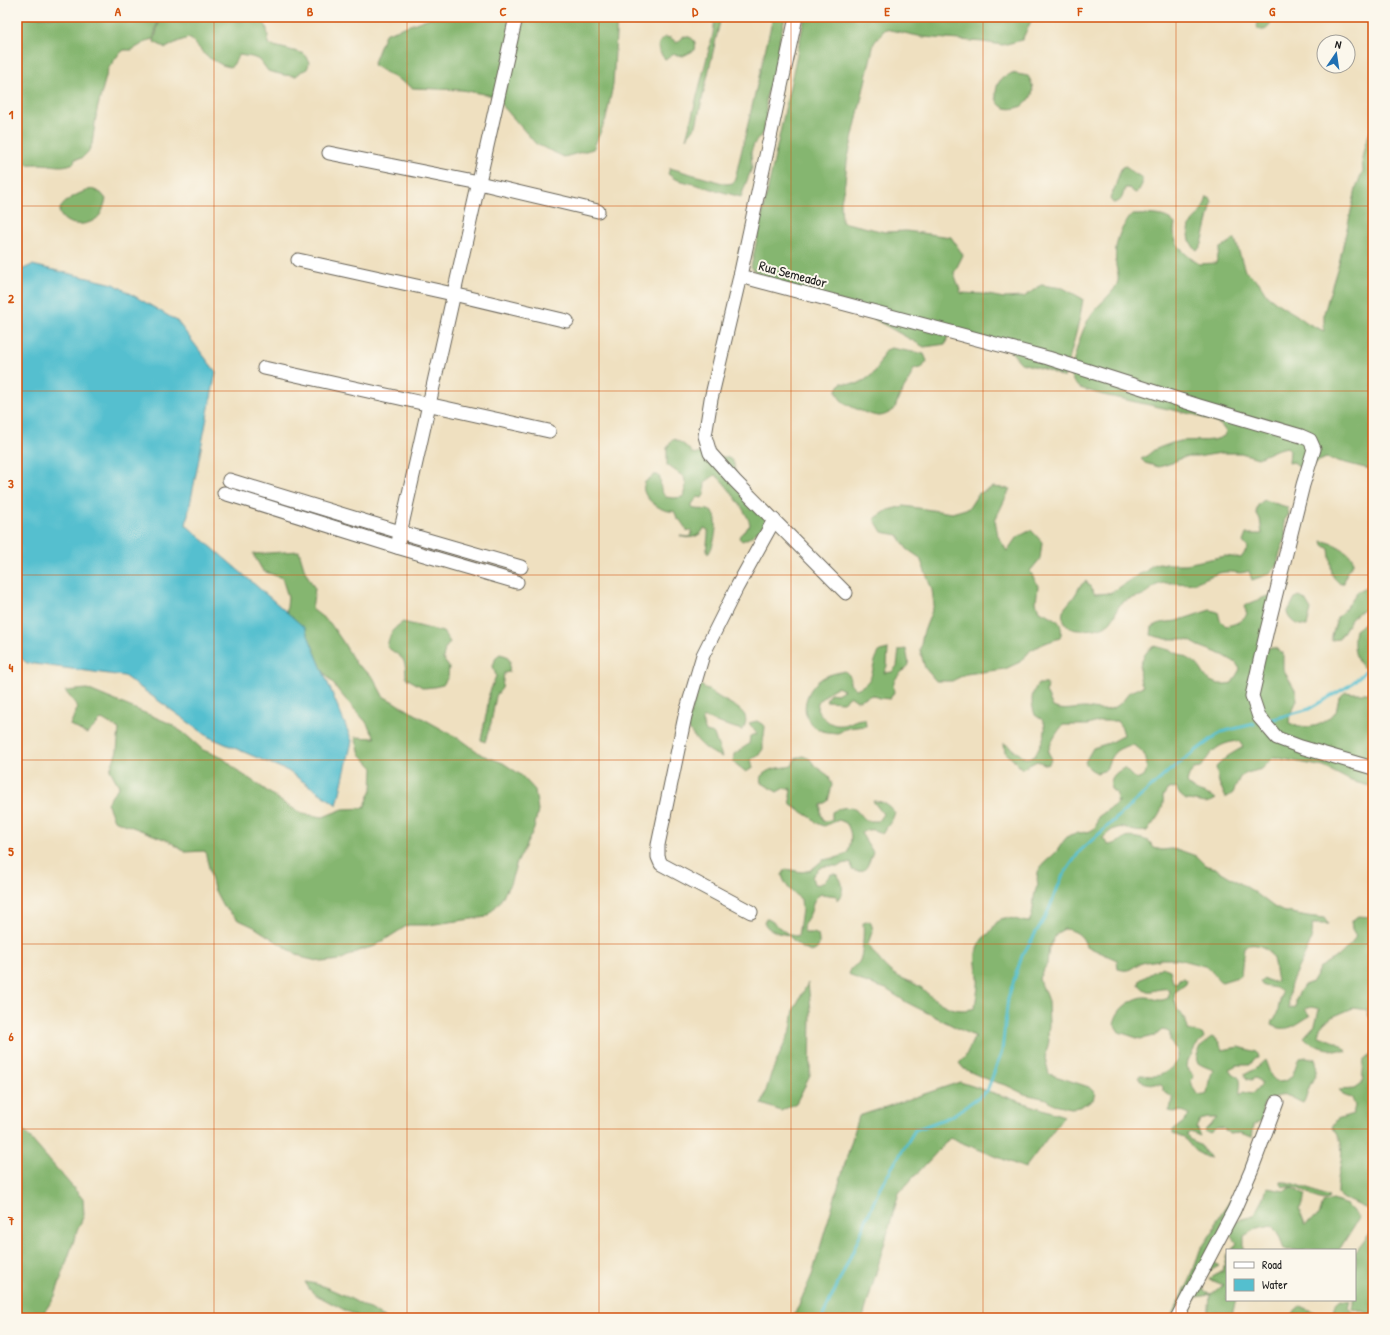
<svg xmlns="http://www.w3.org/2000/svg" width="1390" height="1335" viewBox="0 0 1390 1335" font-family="'Patrick Hand',sans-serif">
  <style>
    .forest { fill: #85b66f; stroke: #506946 }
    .water { fill: #54bfcf; stroke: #386e76 }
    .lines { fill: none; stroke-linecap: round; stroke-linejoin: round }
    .stream { stroke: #54bfcf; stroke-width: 3 }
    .minor-casing { stroke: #666155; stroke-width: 15 }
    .minor { stroke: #fff; stroke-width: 13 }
    .grid { fill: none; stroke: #d4530e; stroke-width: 1; stroke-opacity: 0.55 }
    .labels { text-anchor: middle; stroke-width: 4; stroke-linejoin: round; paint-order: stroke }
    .street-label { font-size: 14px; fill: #1c1c1c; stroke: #fbf7ec }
    .neatline { fill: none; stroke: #d4530e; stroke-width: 1.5 }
    .grid-label { font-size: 13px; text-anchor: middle; font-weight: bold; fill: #d4530e }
  </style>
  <rect width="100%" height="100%" fill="#fbf7ec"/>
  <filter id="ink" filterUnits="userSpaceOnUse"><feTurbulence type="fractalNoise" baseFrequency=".025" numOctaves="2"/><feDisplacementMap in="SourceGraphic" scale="8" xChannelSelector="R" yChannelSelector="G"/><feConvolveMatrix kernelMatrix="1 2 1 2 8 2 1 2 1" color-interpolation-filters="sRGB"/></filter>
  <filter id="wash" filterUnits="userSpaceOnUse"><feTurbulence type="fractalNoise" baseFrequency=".012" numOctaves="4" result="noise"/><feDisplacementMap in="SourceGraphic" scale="16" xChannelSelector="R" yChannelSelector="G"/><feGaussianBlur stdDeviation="0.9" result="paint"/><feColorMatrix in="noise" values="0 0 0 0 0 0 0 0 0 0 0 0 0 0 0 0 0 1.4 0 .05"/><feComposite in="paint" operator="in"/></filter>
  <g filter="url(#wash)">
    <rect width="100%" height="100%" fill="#efe0c0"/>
    <g class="forest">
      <path d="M17,17H159L153,40L151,39L132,50H124L118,55L108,69L97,110L92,144L88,152L82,158L75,159L74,163C60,169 53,164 39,164C32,164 25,165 17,164Z"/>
      <path d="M160,17H236L235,20C244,24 253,13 262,21C270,27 266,37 270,45L302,53C309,56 311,64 306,70L302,71L296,76L284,75L271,72L268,71L260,60L252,57L239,55L237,58L233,65L230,67L222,65L206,56L192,40L188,38L177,42L166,48L154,42Z"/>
      <path d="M432,17H617L613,85L606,119L593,149L564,157L536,144L494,96L462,90L413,88L373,65L385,34Z"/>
      <path d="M715,17H721L696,126L686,139L713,34Z"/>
      <path d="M773,17H785L778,46L780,54L778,78L768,91L766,98V114L764,131L754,144L751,152L752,168L746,183L741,197L675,179L668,174L670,168L726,184L733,183L735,179Z"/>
      <path d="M805,17H1033L1022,40L1003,45L983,42L923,37L885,29L874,43L847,162L845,182L841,202L842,222L885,232L906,231L951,237L963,255L954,273L961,293L983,294L1004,298L1024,297L1041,285L1063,288L1083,299C1079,326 1071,351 1064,378L1047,370L1021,363L1007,347L967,333L950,324L946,344L924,347L874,319L860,306L762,279L751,267Z"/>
      <path d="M1255,17H1272C1270,25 1268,33 1258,29Z"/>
      <path d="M684,36C693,37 697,41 695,50L683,56L673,54L670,57L665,59C657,50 655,44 665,37L671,38L677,43L680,39Z"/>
      <path d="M1012,73L1028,76C1049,107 993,123 996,92C997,81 1002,77 1012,73Z"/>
      <path d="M1373,125V470L1326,458L1304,468L1297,466L1294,462L1289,463L1290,450L1287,447L1278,449L1258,458L1241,453H1221L1197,457H1187L1179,459L1172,463L1159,467L1145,463L1141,459C1146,457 1150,453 1154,450C1158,448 1167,445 1172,443C1188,437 1209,445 1224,436L1226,432L1221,425L1196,415L1103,395L1080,388L1074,383L1071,376C1074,355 1080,333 1091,315C1097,305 1116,292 1118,281C1119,276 1117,271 1116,266C1114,244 1118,231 1132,215C1145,215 1166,212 1175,224C1170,244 1185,254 1199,264L1216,263L1220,248L1235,239L1245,271L1258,281L1267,295L1280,305L1295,314L1309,324L1324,331V313L1334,279L1339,263L1357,185L1363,171L1362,158L1365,144Z"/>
      <path d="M1126,166C1133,175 1134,172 1142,178V184L1139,191L1135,193L1129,188H1125C1122,196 1123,202 1113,203L1110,199C1111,194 1115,189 1116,184C1118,178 1119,173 1122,167Z"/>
      <path d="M92,189L101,193L106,199C104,206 102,215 96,219C85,227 63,227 59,211C64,199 81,192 92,189Z"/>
      <path d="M1207,197L1211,199L1212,203L1202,244L1200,248L1197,250C1189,245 1187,232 1191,224C1192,221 1195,219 1197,217C1202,211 1205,204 1207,197Z"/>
      <path d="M891,348L924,354L927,361L922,368L914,369L908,382L900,395L894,410C890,412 885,416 879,416C871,416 847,406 841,400C839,398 838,394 836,391L841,383L857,384L865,380L873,374L878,367L884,351Z"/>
      <path d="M674,439C682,443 687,446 692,453C695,454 699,453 702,454C705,454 708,457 711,457C722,457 735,454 735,471L766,516V524C758,530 752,538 742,541L739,538L740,535L750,525C750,516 723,479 715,475L705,482L704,495L702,498L698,497L692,504V508C698,511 708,507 713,513C720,519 714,548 708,554C705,546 709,538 708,530L704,528C701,537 688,540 680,536L689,537L692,535L691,529L688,532L680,520L677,519L676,515L674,511C664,513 647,502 644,491C643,488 644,485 645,482L654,475H658C664,482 656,487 666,497L674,498L683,497L686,485L684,477L667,465V448L671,441Z"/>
      <path d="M993,487L1010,489L995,520L998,536L1007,551L1016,538L1031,530L1042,542L1040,559L1030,571L1038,586L1036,602L1039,611C1052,616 1066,621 1060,638L1045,643L1031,650L1020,662L1005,669L966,674L952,681H936L925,668L920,650L923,634L934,605L932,590L920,558L907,549L898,535L882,532L874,519L888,510L904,506L952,513L969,508L978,494Z"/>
      <path d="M1264,500L1287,507L1289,514L1284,521L1286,537L1280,552L1277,565L1269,574L1252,580L1249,571C1238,575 1236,571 1225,572C1214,573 1204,580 1193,583C1182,585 1170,581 1160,584C1154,585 1151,590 1147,593C1139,598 1129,597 1122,603C1117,607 1117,611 1114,616C1108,629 1095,629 1082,630C1077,630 1071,630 1068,626C1055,612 1068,606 1075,595C1080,587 1078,587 1086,581L1095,594L1111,593L1138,575L1146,571L1152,565L1159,563L1167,564H1186L1225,556L1241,558L1248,548L1243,542L1246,534H1262L1260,519L1256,512L1258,505Z"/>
      <path d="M1322,541C1333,542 1349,551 1354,561L1352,565L1347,571L1344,583L1340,584L1334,578L1332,574L1329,549L1323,545Z"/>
      <path d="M299,551L305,571L315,589L312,609L330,623L343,642L356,664L373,677L383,696L463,741L482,755L503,763L521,775L535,790L538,810L534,829L516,865L510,884L499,903L486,917L428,925H408L375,946L358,951L340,960L322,962L304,958L288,949L254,927L237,919L223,906L214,889L205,851L185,852L169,841L114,820L107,803L119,786L110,770L117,751L119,729L102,719L87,734L70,725L78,707L65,691L87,689L169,723L185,734L203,750L223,758L239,772L256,783L285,804L303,814L323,817L343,809L364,808L372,789L373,768L360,754L355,737L375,738L366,722L341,694L317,663L286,617L288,597L282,578L263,571L253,554Z"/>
      <path d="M1373,572V605L1358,613L1352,618L1339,639L1331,640L1337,618L1343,612L1357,592L1364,588L1370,582Z"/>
      <path d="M1267,596L1275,598L1267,648H1275L1283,653V669L1296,692L1297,700L1294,707L1290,714L1289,723C1299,727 1315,729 1323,722C1328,719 1331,715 1336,712L1339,697L1346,692L1353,693H1373V734L1370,736L1371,752L1373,754V787L1351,781L1324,767L1274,757L1262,769L1247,773L1240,777L1233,793L1226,798L1219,783L1216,767L1228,756L1243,747L1239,741C1218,743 1211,751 1201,768L1194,769L1189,775L1187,783C1196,794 1204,791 1216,799C1204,807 1199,800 1186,800L1180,795L1176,788L1168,789L1163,796C1165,810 1156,820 1147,831C1127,835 1123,817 1103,838L1108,845C1115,844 1117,843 1123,839C1131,835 1141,839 1149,841L1154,848L1162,850L1171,849L1179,850L1196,856L1205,865L1215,868L1253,891L1274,907L1282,911L1307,916L1324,918L1328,924H1312C1315,944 1300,960 1293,979C1289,988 1288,999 1289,1009L1296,1007V1000L1299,993L1304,985L1312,982L1320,968L1326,963L1340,955L1352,943L1356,936L1352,929L1351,921L1358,916L1373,917V1019L1369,1017L1367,1010L1353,1008L1332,1017L1325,1022L1320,1028L1319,1036C1332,1041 1338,1041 1347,1052C1332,1049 1314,1049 1304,1037L1315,1025L1319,1009L1312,1007L1305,1009L1310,1016C1297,1023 1288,1034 1272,1025L1273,1021L1277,1014L1282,992L1276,988L1263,986L1260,982L1264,979L1273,982L1277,981C1275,974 1275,965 1273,959C1269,947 1254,941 1244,947L1241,976L1222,982C1215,979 1214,971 1208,967L1178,959H1159V960C1154,961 1148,961 1142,963C1131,966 1132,973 1118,969L1117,960L1086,946C1083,935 1075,930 1064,929L1057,933L1049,948L1047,964L1039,978L1041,986L1045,993L1048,1001L1049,1025L1048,1033L1049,1041L1045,1058L1049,1074L1089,1087L1095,1093L1093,1100L1079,1107L1071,1108L1053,1104L1047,1099L1024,1094L1008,1086L986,1079L964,1069L959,1063L965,1057L975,1036L967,1033L906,1002L886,989L856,979L849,974C853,964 854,968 859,962C863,957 864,930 863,923L870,921L873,929L868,944C874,954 887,971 897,976C905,980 913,982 920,987C923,988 924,991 927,993C941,1005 956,1014 975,1008C976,998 979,987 978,977C976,962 972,953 983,938C985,936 988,935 990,932C995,926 996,919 1005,918C1011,917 1022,922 1029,922C1036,910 1031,896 1038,885C1034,867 1046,863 1056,852C1060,847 1063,841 1067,837C1074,830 1091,836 1096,826C1097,824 1097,820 1098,817L1120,801L1116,802L1117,794L1111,789C1109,778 1115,773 1124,768L1136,780L1144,777C1150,763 1146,751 1133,745C1115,748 1111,754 1106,770L1097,773L1090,769L1085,762L1093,748L1109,743L1124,735L1122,728L1117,721H1102L1087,725H1063C1056,733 1051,742 1048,752L1052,759L1047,765L1037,761L1022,769L1005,752L1004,743L1025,758L1034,757C1038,748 1050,731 1043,721C1041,718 1037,717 1035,715C1031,703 1030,695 1038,684H1047L1046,692L1053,707C1064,712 1074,708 1085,708C1090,708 1095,710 1100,710C1113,711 1123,704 1128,693L1143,686C1135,673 1141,653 1154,646C1168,649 1182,654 1194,662C1200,666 1202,672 1206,677C1213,685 1223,685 1232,683L1240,669L1236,663L1223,655L1199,646L1190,641L1181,639H1166L1151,635L1152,627L1160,623L1177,621L1210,610L1218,612L1220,620L1226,626C1236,624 1241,622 1247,614L1244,606Z"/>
      <path d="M1298,596L1305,600L1311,610L1307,626C1298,626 1290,622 1287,613L1295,598Z"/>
      <path d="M1373,607V621L1369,635V652L1373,657V668C1354,674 1352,642 1355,630C1363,624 1372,617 1373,607Z"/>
      <path d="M403,622L443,632L450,642L445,649L443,659L449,667L448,677L443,685L434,687L424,688L406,678C406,657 403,659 387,647C390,634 391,630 403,622Z"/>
      <path d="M888,649L887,666L884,673L892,672L897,666L899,650L906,649L909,665C900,675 891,678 894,692L890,699L880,698L872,695L857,701L850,696L843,702L826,701L830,693L837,694L844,690L837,687L830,691L818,702L817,710C827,722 833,729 850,723C856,720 858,719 865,719L866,726C859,727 851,727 845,729C842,730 840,733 837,733C834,733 830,732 827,732C798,727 800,694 821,679C828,674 837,673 845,671L850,676V684L856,689C878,681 869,666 880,651Z"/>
      <path d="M500,654L507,656L510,661L509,672L504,673L502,688L496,696L491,723L485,742L481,740L487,710L489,694L496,676L493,666L496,657Z"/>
      <path d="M699,684C706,688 711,692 717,696C724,701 742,708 745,716C747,721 745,726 742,730L719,723L703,717V724L706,732L714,734C716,742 720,749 722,757C708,753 693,738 687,726Z"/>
      <path d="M757,721L765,726C765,734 762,741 763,749L758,756L751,759L753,768L746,772L733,762L734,754L749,744L750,736L757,734L749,723Z"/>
      <path d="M803,756L810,759L815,766L829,776L832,785L828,801L821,805V814L824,821L832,820V812C839,808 849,805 856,810C860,814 862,819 868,821C871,821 875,821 878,821L883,814L873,801C883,801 888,804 895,813L892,820L882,834C874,829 869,828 861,833L873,852C868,863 867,876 852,870L851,862L843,864L840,866C826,867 822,862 812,877L814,884C822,886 826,880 831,874H836C844,881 845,893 837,900V896L821,894C811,900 814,905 810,914C807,920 803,923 803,929L805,933H814L818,935C820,943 820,950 811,952L800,947L788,935L778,933L768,928L764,923L766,919H768C778,924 786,937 798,936L802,910L801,899C792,893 785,886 782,875L786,869L802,872L811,870L823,860L839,857L848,853C851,841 853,833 846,823L839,820L824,826L817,823L812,818L791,805L790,796L791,789L784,788L777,792L762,783L761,776C772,766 778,769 792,766L795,759Z"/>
      <path d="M1162,967L1170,970L1173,982L1177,983L1179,979L1183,978L1187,980L1186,984L1175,992L1174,996L1177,1009C1182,1013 1188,1024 1188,1030L1202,1034L1204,1037C1202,1041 1200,1042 1197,1045C1193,1049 1193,1054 1187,1060L1186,1067L1194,1077L1191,1080C1193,1089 1197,1099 1207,1094L1209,1081L1213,1070C1209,1068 1202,1066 1198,1063C1192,1057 1205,1040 1212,1037L1219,1042L1222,1050L1239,1047L1257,1052L1259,1057L1255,1058L1250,1065H1237L1229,1069C1232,1074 1236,1074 1239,1078C1242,1081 1239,1090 1240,1095L1243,1092L1252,1094L1261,1084L1259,1080L1255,1078L1251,1080L1247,1079L1244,1075L1255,1069L1265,1060L1271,1076L1277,1082C1295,1082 1293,1070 1299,1058L1307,1057L1315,1059C1320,1071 1312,1079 1308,1090C1306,1095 1306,1099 1303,1103C1298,1101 1295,1099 1291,1097C1283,1093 1266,1098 1263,1107C1261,1111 1263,1115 1261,1120L1254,1125L1252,1137L1240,1133L1229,1134L1223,1128H1216L1212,1132L1208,1133L1204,1131L1217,1118H1208L1200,1120L1196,1128L1200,1136L1190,1132L1187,1135L1189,1139L1200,1144L1204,1152L1211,1158L1206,1157L1195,1151L1184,1138L1173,1134V1130L1185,1121L1189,1114C1179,1108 1177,1114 1168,1111L1173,1101L1172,1097L1163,1091V1087L1161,1085L1145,1083L1138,1078L1140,1075C1145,1075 1148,1076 1153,1076C1163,1077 1171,1068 1177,1062V1050L1170,1042V1033L1167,1031L1162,1030L1155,1036L1140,1039L1119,1032L1114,1024C1115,1020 1116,1016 1119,1012C1123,1005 1138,996 1146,997C1156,998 1158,1003 1168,998L1169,993L1168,989C1155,987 1149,998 1139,984L1140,980Z"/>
      <path d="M808,983L811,1010L810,1076L796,1103L781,1111L762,1104L771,1074L791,1029L794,1009Z"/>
      <path d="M1373,1053V1153L1370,1165V1198L1373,1203V1212L1350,1201L1343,1199L1337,1194C1336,1170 1351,1147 1332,1127L1337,1119L1353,1114L1355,1106L1352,1098L1345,1096L1339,1090L1355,1089L1362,1084L1364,1060Z"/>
      <path d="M960,1082L1064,1116L1025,1168L950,1138L899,1193L863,1318H793L812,1275L859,1116Z"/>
      <path d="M17,1123L83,1199L84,1215L77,1231L55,1296L43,1314L38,1318H17Z"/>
      <path d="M1281,1182C1296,1181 1314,1193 1328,1196L1329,1199C1314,1204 1298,1181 1283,1187L1281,1184Z"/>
      <path d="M1291,1187L1306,1196L1299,1210L1305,1225L1319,1216L1323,1203L1333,1200L1347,1205L1359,1218L1339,1250H1284L1280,1238L1272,1225L1257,1228L1244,1236V1250H1231L1237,1243L1228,1232L1213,1261L1219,1266C1211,1270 1206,1274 1201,1282L1204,1289L1210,1295L1223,1285L1209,1279L1223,1271L1227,1254V1300H1236L1231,1318H1208L1210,1295L1196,1297L1187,1318H1171L1190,1280L1200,1250L1215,1228L1217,1220L1232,1198H1243V1206L1240,1214L1233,1216L1228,1230L1238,1220L1254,1216L1262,1202L1267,1188L1285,1191Z"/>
      <path d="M1373,1229V1316L1353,1309V1300H1355V1253Z"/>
      <path d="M305,1282C328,1284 364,1306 385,1318H364L354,1315L316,1295L310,1290Z"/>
      <path d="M1341,1300L1350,1301L1348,1307L1354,1313V1318H1336C1331,1310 1334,1305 1341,1300Z"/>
      <path d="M1301,1306L1317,1313V1318H1290V1316Z"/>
    </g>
    <path class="water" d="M32,265L114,284L177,321L216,372L186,525L305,628L352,741L337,805L288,771L209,737L124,676L27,663L17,655V272Z"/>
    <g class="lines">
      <g class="stream">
        <path d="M1270,720L1309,709L1350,685L1371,666L1373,654"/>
        <path d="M822,1318L854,1249L880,1187L915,1130L952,1116L987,1091L1002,1051L1008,998L1022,956L1047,914L1062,877L1080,851L1169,771L1221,732L1254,724"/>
      </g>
    </g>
  </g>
  <g filter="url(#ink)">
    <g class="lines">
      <defs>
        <g id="minor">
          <path d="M796,17L740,276L1048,358L1199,406L1301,436L1310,440L1314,449L1303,485L1267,630L1252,696L1259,717L1277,738L1301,747L1373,768"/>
          <path d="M329,153L479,183L598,211"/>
          <path d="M298,260L453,294L567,321"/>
          <path d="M740,276L711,399L705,436L710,453L735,481L846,593"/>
          <path d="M264,368L549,431"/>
          <path d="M229,480L400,532L521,567"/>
          <path d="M224,493L397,547L517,582"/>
          <path d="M397,547L516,17"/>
          <path d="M751,912L661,864L658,857V845L685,716L703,655L737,587L774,520"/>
          <path d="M1177,1318L1234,1210L1251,1171L1277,1102"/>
        </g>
      </defs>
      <use href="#minor" class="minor-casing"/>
      <use href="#minor" class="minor"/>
    </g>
  </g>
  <path class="grid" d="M214,17V1318M407,17V1318M599,17V1318M791,17V1318M983,17V1318M1176,17V1318M17,206H1373M17,391H1373M17,575H1373M17,760H1373M17,944H1373M17,1129H1373"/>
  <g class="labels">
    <g class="street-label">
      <text transform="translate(793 274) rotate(15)" y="5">Rua Semeador</text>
    </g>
  </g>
  <rect width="1390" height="1335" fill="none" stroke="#fbf7ec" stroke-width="44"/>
  <rect x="1226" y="1249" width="130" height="52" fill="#fbf7ec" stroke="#a29f99"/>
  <rect x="1234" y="1262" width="20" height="6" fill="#ffffff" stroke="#a29f99"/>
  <text x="1262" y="1269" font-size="12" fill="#1c1c1c">Road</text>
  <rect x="1234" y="1279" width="20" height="12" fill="#54bfcf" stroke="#a29f99"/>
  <text x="1262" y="1289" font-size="12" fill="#1c1c1c">Water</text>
  <g transform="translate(1336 54) rotate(13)"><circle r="19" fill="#fbf7ec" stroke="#a29f99"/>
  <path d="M0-3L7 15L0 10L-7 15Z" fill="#1f6fb2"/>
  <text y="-6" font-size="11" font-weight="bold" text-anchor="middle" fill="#1c1c1c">N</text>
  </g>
  <rect x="22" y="22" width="1346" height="1291" class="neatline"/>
  <g class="grid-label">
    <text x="118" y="16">A</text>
    <text x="310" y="16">B</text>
    <text x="503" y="16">C</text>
    <text x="695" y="16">D</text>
    <text x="887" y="16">E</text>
    <text x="1080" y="16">F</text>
    <text x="1272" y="16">G</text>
    <text x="11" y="119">1</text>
    <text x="11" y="303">2</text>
    <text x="11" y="488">3</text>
    <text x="11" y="672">4</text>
    <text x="11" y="856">5</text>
    <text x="11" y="1041">6</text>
    <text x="11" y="1225">7</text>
  </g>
</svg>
